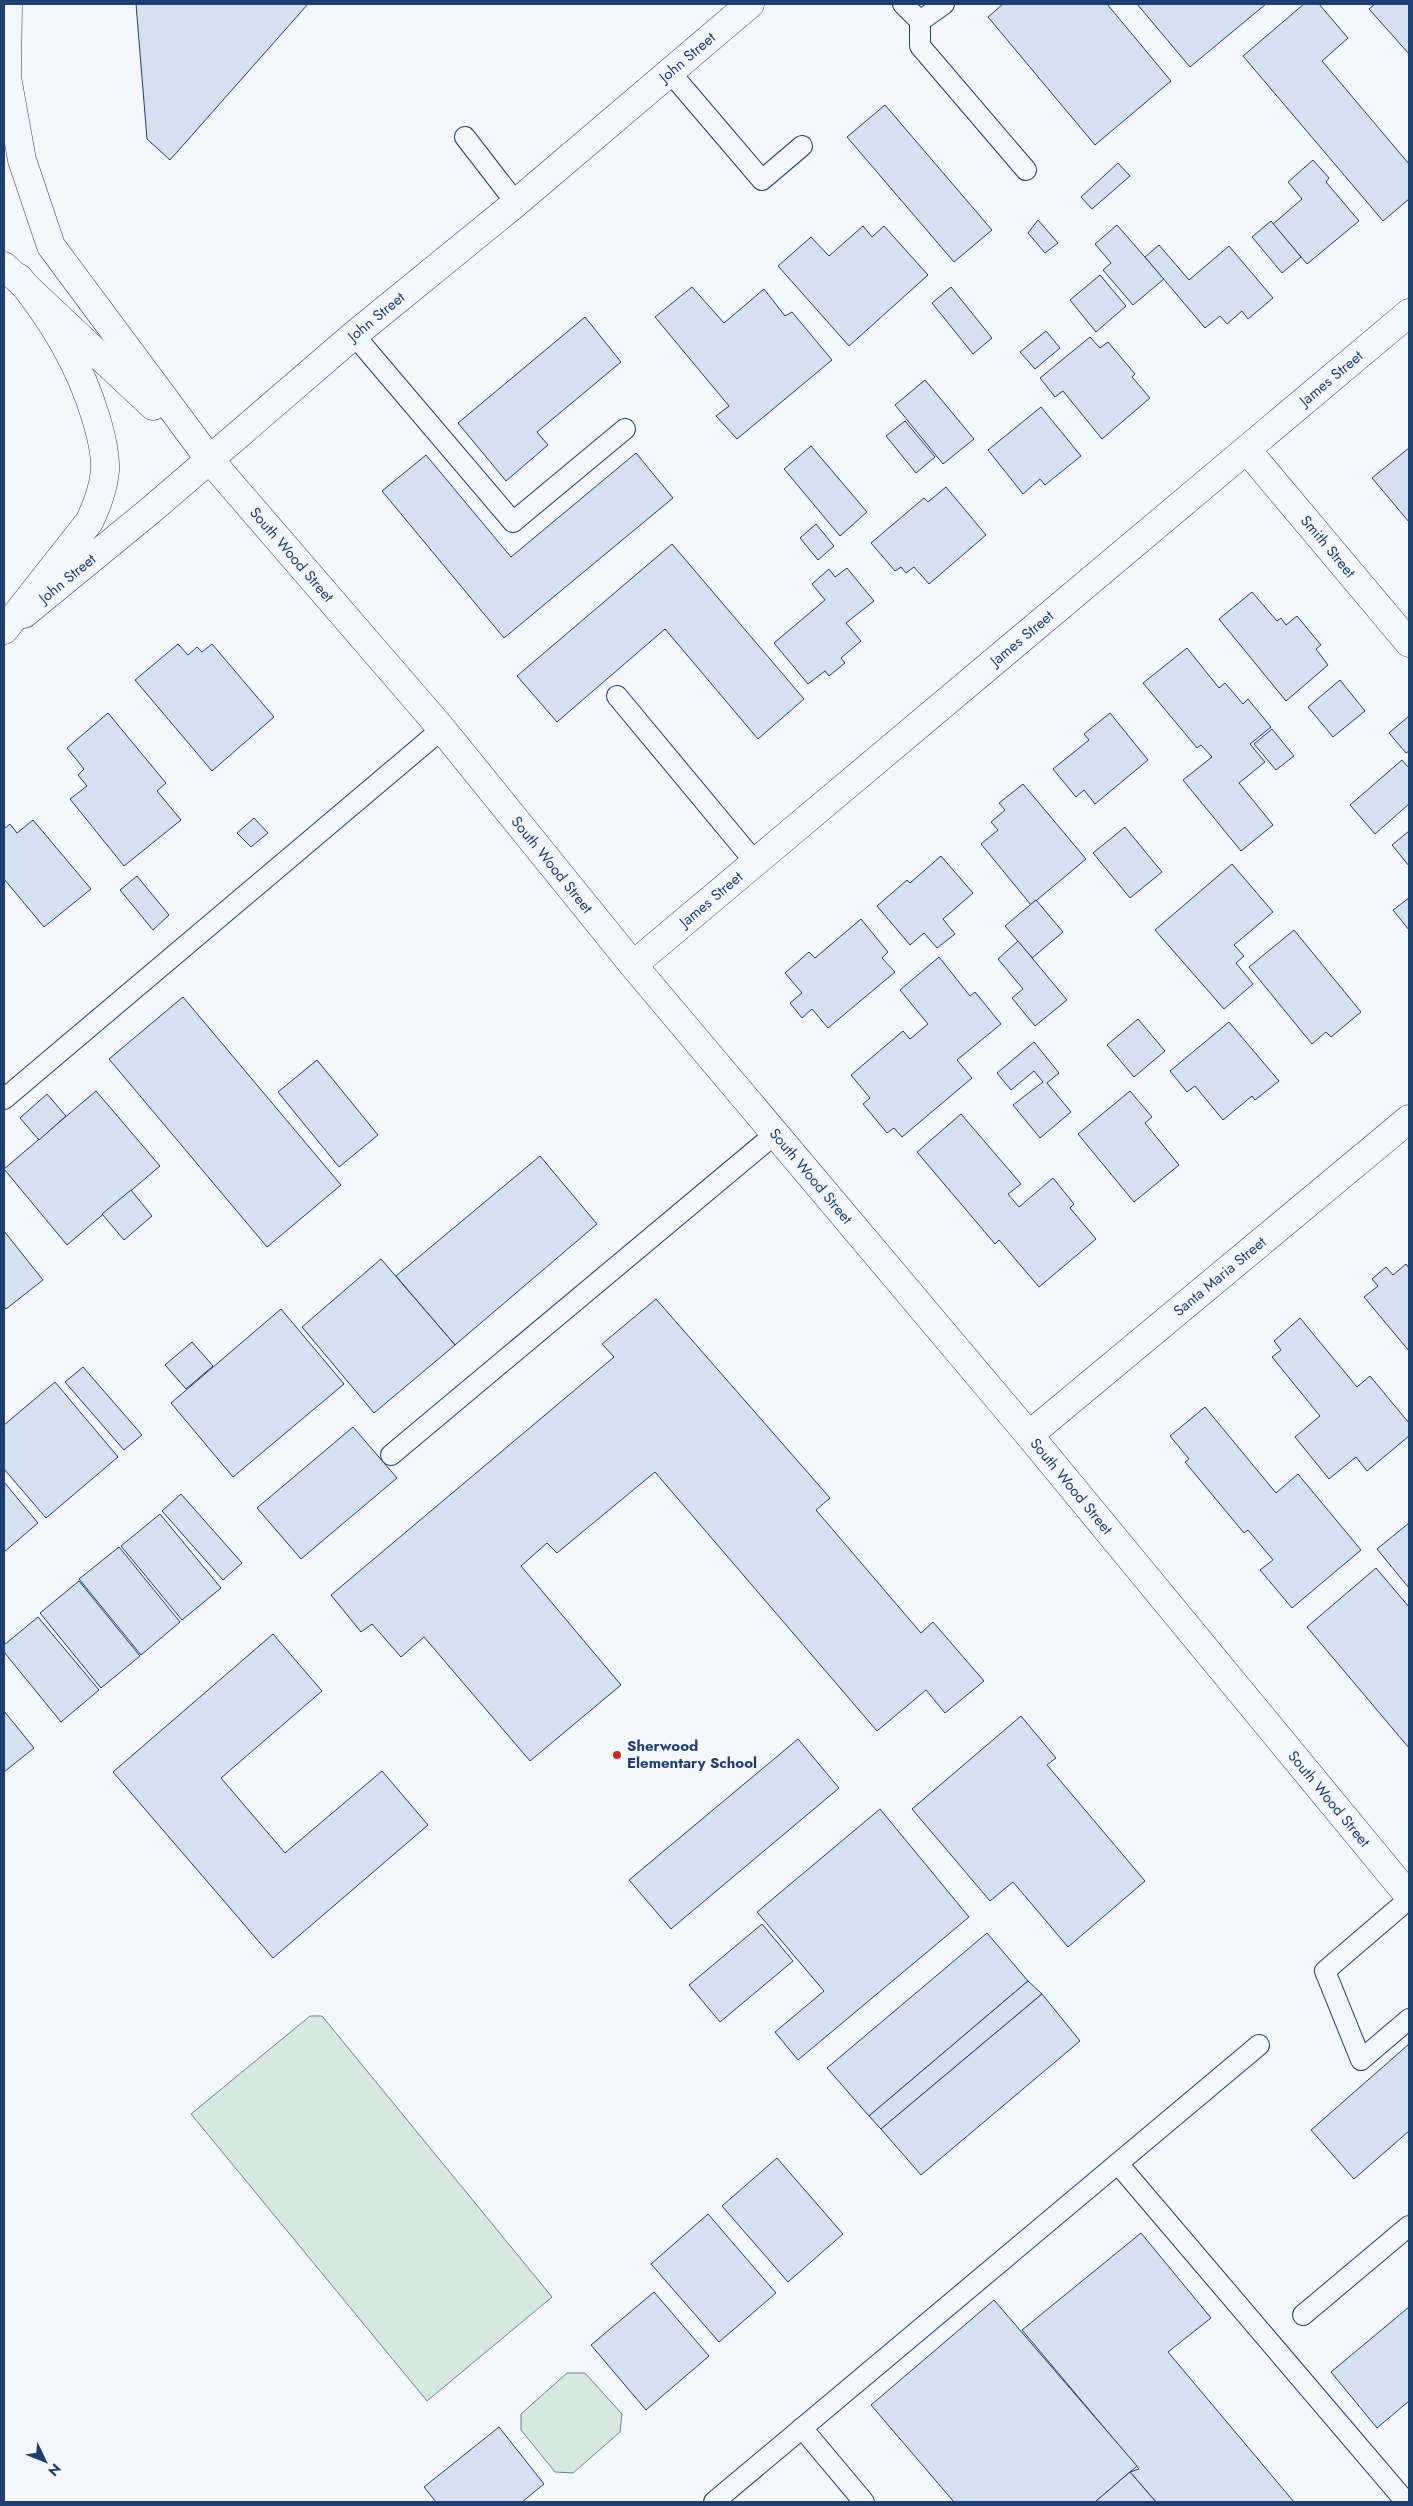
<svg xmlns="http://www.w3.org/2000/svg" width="1413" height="2506" viewBox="0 0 1413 2506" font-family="Jost,sans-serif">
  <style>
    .green { fill: #d7e8df; stroke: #687fa3 }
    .building { fill: #d5e0f0; stroke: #1d3f73 }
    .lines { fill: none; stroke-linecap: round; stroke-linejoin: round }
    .lane-casing { stroke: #1d3f73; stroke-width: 22 }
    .street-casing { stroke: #1d3f73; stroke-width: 29 }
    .secondary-casing { stroke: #1d3f73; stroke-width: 29 }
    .highway-casing { stroke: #1d3f73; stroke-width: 29 }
    .lane { stroke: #f4f7fb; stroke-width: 20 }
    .street { stroke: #f4f7fb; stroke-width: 28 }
    .secondary { stroke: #f4f7fb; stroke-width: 28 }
    .highway { stroke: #f4f7fb; stroke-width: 28 }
    .poi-dot { fill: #c62828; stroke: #f4f7fb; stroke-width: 2 }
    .labels { text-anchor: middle; stroke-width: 4; stroke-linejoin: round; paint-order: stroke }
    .street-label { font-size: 15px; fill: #1d3f73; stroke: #f4f7fb }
    .poi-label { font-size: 15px; font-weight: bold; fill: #1d3f73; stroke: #f4f7fb; text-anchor: start }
  </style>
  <rect width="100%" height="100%" fill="#f4f7fb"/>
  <g class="green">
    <path d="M310,2016H322L552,2297L427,2401L191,2114Z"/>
    <path d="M567,2373H585L622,2414L620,2432L573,2473L555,2472L521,2430V2414Z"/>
  </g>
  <g class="building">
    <path d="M136,4H308L170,160L147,139Z"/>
    <path d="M1003,4H1107L1171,81L1095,145L988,17Z"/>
    <path d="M1137,4H1266L1190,67Z"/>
    <path d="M1304,4H1319L1348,38L1322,61L1409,164V199L1383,221L1243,56Z"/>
    <path d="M1375,4H1409V54L1369,9Z"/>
    <path d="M885,105L992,230L954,262L847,137Z"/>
    <path d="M1313,160L1329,178L1326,182L1359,221L1307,264L1273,224L1302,199L1288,182Z"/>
    <path d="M1118,163L1130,176L1092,209L1081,197Z"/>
    <path d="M1038,220L1058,243L1045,253L1028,233Z"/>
    <path d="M1271,221L1301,257L1282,273L1252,237Z"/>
    <path d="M1117,225L1164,279L1133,305L1103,270L1111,263L1095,244Z"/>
    <path d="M863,226L872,237L884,226L928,275L849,346L778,266L811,237L829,256Z"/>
    <path d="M1159,245L1189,280L1229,246L1273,298L1248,319L1242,311L1227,324L1220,316L1205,328L1145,257Z"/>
    <path d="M1100,275L1126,306L1096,332L1070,300Z"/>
    <path d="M692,287L724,323L764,289L785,316L792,312L832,360L737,439L716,416L729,406L655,317Z"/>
    <path d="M951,287L992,338L973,354L932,303Z"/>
    <path d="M585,317L621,362L537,432L548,445L506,481L458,423Z"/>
    <path d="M1046,331L1060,348L1035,369L1020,352Z"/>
    <path d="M1090,337L1100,348L1108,342L1135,374L1132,377L1150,398L1102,439L1063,391L1055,397L1040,378Z"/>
    <path d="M925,380L974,439L943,464L895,405Z"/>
    <path d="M1041,407L1081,456L1045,485L1040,479L1023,494L988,450Z"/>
    <path d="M905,421L935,457L916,473L886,436Z"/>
    <path d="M811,446L867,512L840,536L784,469Z"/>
    <path d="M1409,448V522L1372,478Z"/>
    <path d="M636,453L673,498L504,638L382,491L426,455L511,557Z"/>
    <path d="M946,487L986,535L929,584L914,567L906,573L901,567L895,571L871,543L924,498L928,502Z"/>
    <path d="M816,524L834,546L818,560L800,538Z"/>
    <path d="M672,544L804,699L758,739L665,629L557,722L517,676Z"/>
    <path d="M847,568L874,601L846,623L861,641L841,658L845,663L829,676L825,671L808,684L774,643L825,600L812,584L829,569L835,577Z"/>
    <path d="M1252,592L1277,621L1281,618L1286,625L1297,616L1321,645L1316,649L1328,665L1286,701L1219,619Z"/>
    <path d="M178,644L188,655L197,647L202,652L212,644L274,717L212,771L135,680Z"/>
    <path d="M1187,648L1219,688L1225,683L1243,704L1248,699L1271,727L1250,744L1265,762L1239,783L1273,825L1241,851L1183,780L1212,757L1201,745L1197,748L1143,683Z"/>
    <path d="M1340,680L1365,711L1333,737L1308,707Z"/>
    <path d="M108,713L166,783L157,791L181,820L124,866L70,799L87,786L78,775L84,769L67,748Z"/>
    <path d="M1110,713L1148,760L1095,804L1084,790L1076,797L1053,769L1089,740L1084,734Z"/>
    <path d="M1409,716V751L1406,753L1389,733Z"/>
    <path d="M1272,729L1294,756L1276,770L1254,744Z"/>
    <path d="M1402,760L1409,768V804L1375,834L1350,805Z"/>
    <path d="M1023,784L1086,859L1031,905L981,844L998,830L991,822L1005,810L999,803Z"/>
    <path d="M254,818L268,833L251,847L237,833Z"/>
    <path d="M33,820L91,889L44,927L4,879V829L10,824L17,833Z"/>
    <path d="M1125,827L1162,872L1130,898L1093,853Z"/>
    <path d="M1409,831V866L1392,845Z"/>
    <path d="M941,856L973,893L943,919L955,934L937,948L924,933L910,945L877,906L907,880L910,883Z"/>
    <path d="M1232,864L1273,912L1234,945L1244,956L1236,963L1253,984L1224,1009L1155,930Z"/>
    <path d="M137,876L169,915L153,930L120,890Z"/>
    <path d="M1409,898V930L1393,910Z"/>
    <path d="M1036,900L1063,932L1032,958L1005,926Z"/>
    <path d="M861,919L888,952L882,958L895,972L828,1028L812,1009L802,1018L790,1003L802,993L785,973L809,952L815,958Z"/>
    <path d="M1294,930L1361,1012L1331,1037L1326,1032L1312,1044L1249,967Z"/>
    <path d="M1018,941L1067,1000L1035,1026L1012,998L1023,989L998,959Z"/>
    <path d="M939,957L970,996L975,992L1001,1024L957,1060L972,1078L902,1137L894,1128L887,1133L863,1104L870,1098L851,1075L903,1031L910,1039L928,1024L900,990Z"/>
    <path d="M183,997L341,1185L267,1247L109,1059Z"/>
    <path d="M1138,1019L1165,1051L1134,1077L1107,1045Z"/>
    <path d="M1229,1022L1279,1081L1255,1100L1252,1096L1223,1120L1195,1086L1187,1092L1170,1071Z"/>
    <path d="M1034,1042L1059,1073L1047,1083L1071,1112L1040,1138L1013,1105L1043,1082L1034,1071L1011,1090L997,1073Z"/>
    <path d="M317,1060L378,1135L339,1167L278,1092Z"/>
    <path d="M96,1091L160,1166L67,1245L4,1169Z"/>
    <path d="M1130,1091L1152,1117L1145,1123L1179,1165L1134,1202L1078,1134Z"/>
    <path d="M47,1094L66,1116L39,1140L20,1118Z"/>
    <path d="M961,1114L1021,1184L1008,1194L1019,1207L1053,1178L1074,1204L1070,1208L1096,1239L1039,1287L999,1240L995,1244L917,1152Z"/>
    <path d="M540,1156L597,1224L455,1345L396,1276Z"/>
    <path d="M131,1190L152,1216L124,1240L102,1214Z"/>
    <path d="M4,1231L43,1280L6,1309L4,1306Z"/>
    <path d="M381,1259L455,1345L374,1413L302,1327Z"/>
    <path d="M1406,1264L1409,1268V1351L1364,1297L1378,1286L1372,1279L1386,1267L1393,1275Z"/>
    <path d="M656,1299L830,1498L816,1510L921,1633L933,1622L984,1681L945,1713L926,1690L877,1731L655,1472L557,1553L547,1543L521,1566L621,1685L530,1761L424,1637L401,1657L372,1624L361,1632L331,1595L614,1357L602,1344Z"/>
    <path d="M281,1309L344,1384L233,1477L171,1403Z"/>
    <path d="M1300,1318L1357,1387L1370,1376L1409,1423V1436L1367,1471L1356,1457L1329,1479L1295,1437L1320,1416L1272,1357L1281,1350L1274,1341Z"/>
    <path d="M192,1342L213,1366L186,1389L165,1365Z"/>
    <path d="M83,1367L142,1435L124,1450L65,1382Z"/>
    <path d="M55,1382L118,1457L46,1518L4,1469V1425Z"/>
    <path d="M1205,1407L1276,1493L1298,1474L1361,1550L1292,1608L1260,1570L1273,1560L1248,1530L1244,1533L1185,1462L1189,1459L1170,1436Z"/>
    <path d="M353,1427L397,1478L301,1559L257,1508Z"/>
    <path d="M4,1482L38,1523L4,1552Z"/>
    <path d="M181,1494L242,1563L223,1580L162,1511Z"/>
    <path d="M160,1514L221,1588L182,1620L121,1546Z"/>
    <path d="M1409,1523V1588L1377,1549Z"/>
    <path d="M119,1547L180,1622L141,1655L79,1579Z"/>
    <path d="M1376,1568L1409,1607V1748L1307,1627Z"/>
    <path d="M79,1581L140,1656L101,1688L40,1613Z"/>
    <path d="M38,1617L99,1690L61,1722L4,1652V1645Z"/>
    <path d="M273,1634L322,1691L221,1778L285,1853L382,1771L428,1825L273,1958L113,1772Z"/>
    <path d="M4,1711L34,1748L4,1772Z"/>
    <path d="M1021,1716L1056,1758L1047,1765L1145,1881L1068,1947L1013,1882L990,1901L912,1809Z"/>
    <path d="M798,1739L839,1788L671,1929L629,1880Z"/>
    <path d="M880,1809L969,1917L798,2060L775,2032L824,1991L757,1912Z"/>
    <path d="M762,1924L793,1961L720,2022L689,1985Z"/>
    <path d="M987,1933L1028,1981L869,2116L827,2068Z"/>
    <path d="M1028,1981L1042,1994L881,2129L869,2116Z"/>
    <path d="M1042,1994L1080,2041L921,2175L881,2129Z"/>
    <path d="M1409,2044V2131L1354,2179L1311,2130Z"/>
    <path d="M777,2158L843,2234L788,2282L722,2206Z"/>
    <path d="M708,2214L776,2293L719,2342L651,2264Z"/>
    <path d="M1141,2233L1211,2318L1168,2352L1294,2502H1156L1130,2472L1139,2469L1022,2330Z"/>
    <path d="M654,2292L709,2356L646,2410L591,2345Z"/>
    <path d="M994,2300L1137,2466L1095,2502H954L871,2405Z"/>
    <path d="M1409,2307V2401L1377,2428L1331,2372Z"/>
    <path d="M499,2427L544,2484L522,2502H436L424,2487Z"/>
    <path d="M1130,2472L1156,2502H1095Z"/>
  </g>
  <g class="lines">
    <defs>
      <g id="lane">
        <path d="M903,4L920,21V46L1026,170"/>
        <path d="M920,21L944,4"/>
        <path d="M669,71L762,180L802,146"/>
        <path d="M465,137L516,203"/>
        <path d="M354,335L513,522L625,429"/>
        <path d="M617,696L755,862"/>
        <path d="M4,1099L442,729"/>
        <path d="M391,1455L775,1134"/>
        <path d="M1409,1899L1325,1971L1361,2060L1409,2019"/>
        <path d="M1119,2165L1406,2502"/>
        <path d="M1303,2315L1409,2226"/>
        <path d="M802,2428L864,2502"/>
        <path d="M714,2502L1259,2045"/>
      </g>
      <g id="street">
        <path id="s1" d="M1247,450L1409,643"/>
        <path id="s2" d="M633,965L1409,313"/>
        <path id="s3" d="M1029,1435L1409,1119"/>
      </g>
      <g id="secondary">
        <path id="s4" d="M210,460L442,729L633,965L1029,1435L1409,1896"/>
        <path id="s5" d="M24,614L151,510L354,335L516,203L750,4"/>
      </g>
      <g id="highway">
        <path d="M8,4L7,77L22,160L51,246L210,460"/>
        <path d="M4,266L153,406"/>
        <path d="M4,630L89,522C97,506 103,490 105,471C106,454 101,435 96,418C80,365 54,322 19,278"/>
      </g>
    </defs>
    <use href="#lane" class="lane-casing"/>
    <use href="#street" class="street-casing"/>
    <use href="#secondary" class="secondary-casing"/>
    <use href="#highway" class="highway-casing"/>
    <use href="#lane" class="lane"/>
    <use href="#street" class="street"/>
    <use href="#secondary" class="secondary"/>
    <use href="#highway" class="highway"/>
  </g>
  <circle class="poi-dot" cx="617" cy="1755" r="5"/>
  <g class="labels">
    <g class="street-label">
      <text dy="5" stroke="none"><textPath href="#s5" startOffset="866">John Street</textPath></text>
      <text dy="5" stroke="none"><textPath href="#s5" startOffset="461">John Street</textPath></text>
      <text dy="5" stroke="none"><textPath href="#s2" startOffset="912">James Street</textPath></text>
      <text dy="5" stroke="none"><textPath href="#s1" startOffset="126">Smith Street</textPath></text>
      <text dy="5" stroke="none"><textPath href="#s4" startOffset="125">South Wood Street</textPath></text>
      <text dy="5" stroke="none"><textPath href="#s5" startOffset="56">John Street</textPath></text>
      <text dy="5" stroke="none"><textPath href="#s2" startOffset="508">James Street</textPath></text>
      <text dy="5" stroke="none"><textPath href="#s4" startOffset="530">South Wood Street</textPath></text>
      <text dy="5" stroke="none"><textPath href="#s2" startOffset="102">James Street</textPath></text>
      <text dy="5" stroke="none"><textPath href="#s4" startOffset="935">South Wood Street</textPath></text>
      <text dy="5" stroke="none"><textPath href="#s3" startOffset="248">Santa Maria Street</textPath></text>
      <text dy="5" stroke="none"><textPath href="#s4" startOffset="1340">South Wood Street</textPath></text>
      <text dy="5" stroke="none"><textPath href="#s4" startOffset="1745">South Wood Street</textPath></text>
    </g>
    <g class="poi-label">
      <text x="627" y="1751">Sherwood<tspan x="627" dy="17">Elementary School</tspan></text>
    </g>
  </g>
  <rect width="1413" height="2506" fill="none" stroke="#1d3f73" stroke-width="10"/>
  <g transform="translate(45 2461) rotate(133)" stroke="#f4f7fb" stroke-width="4" paint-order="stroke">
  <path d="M0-4L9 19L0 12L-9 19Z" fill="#1d3f73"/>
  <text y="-8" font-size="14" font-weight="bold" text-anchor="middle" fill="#1d3f73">N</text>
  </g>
</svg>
